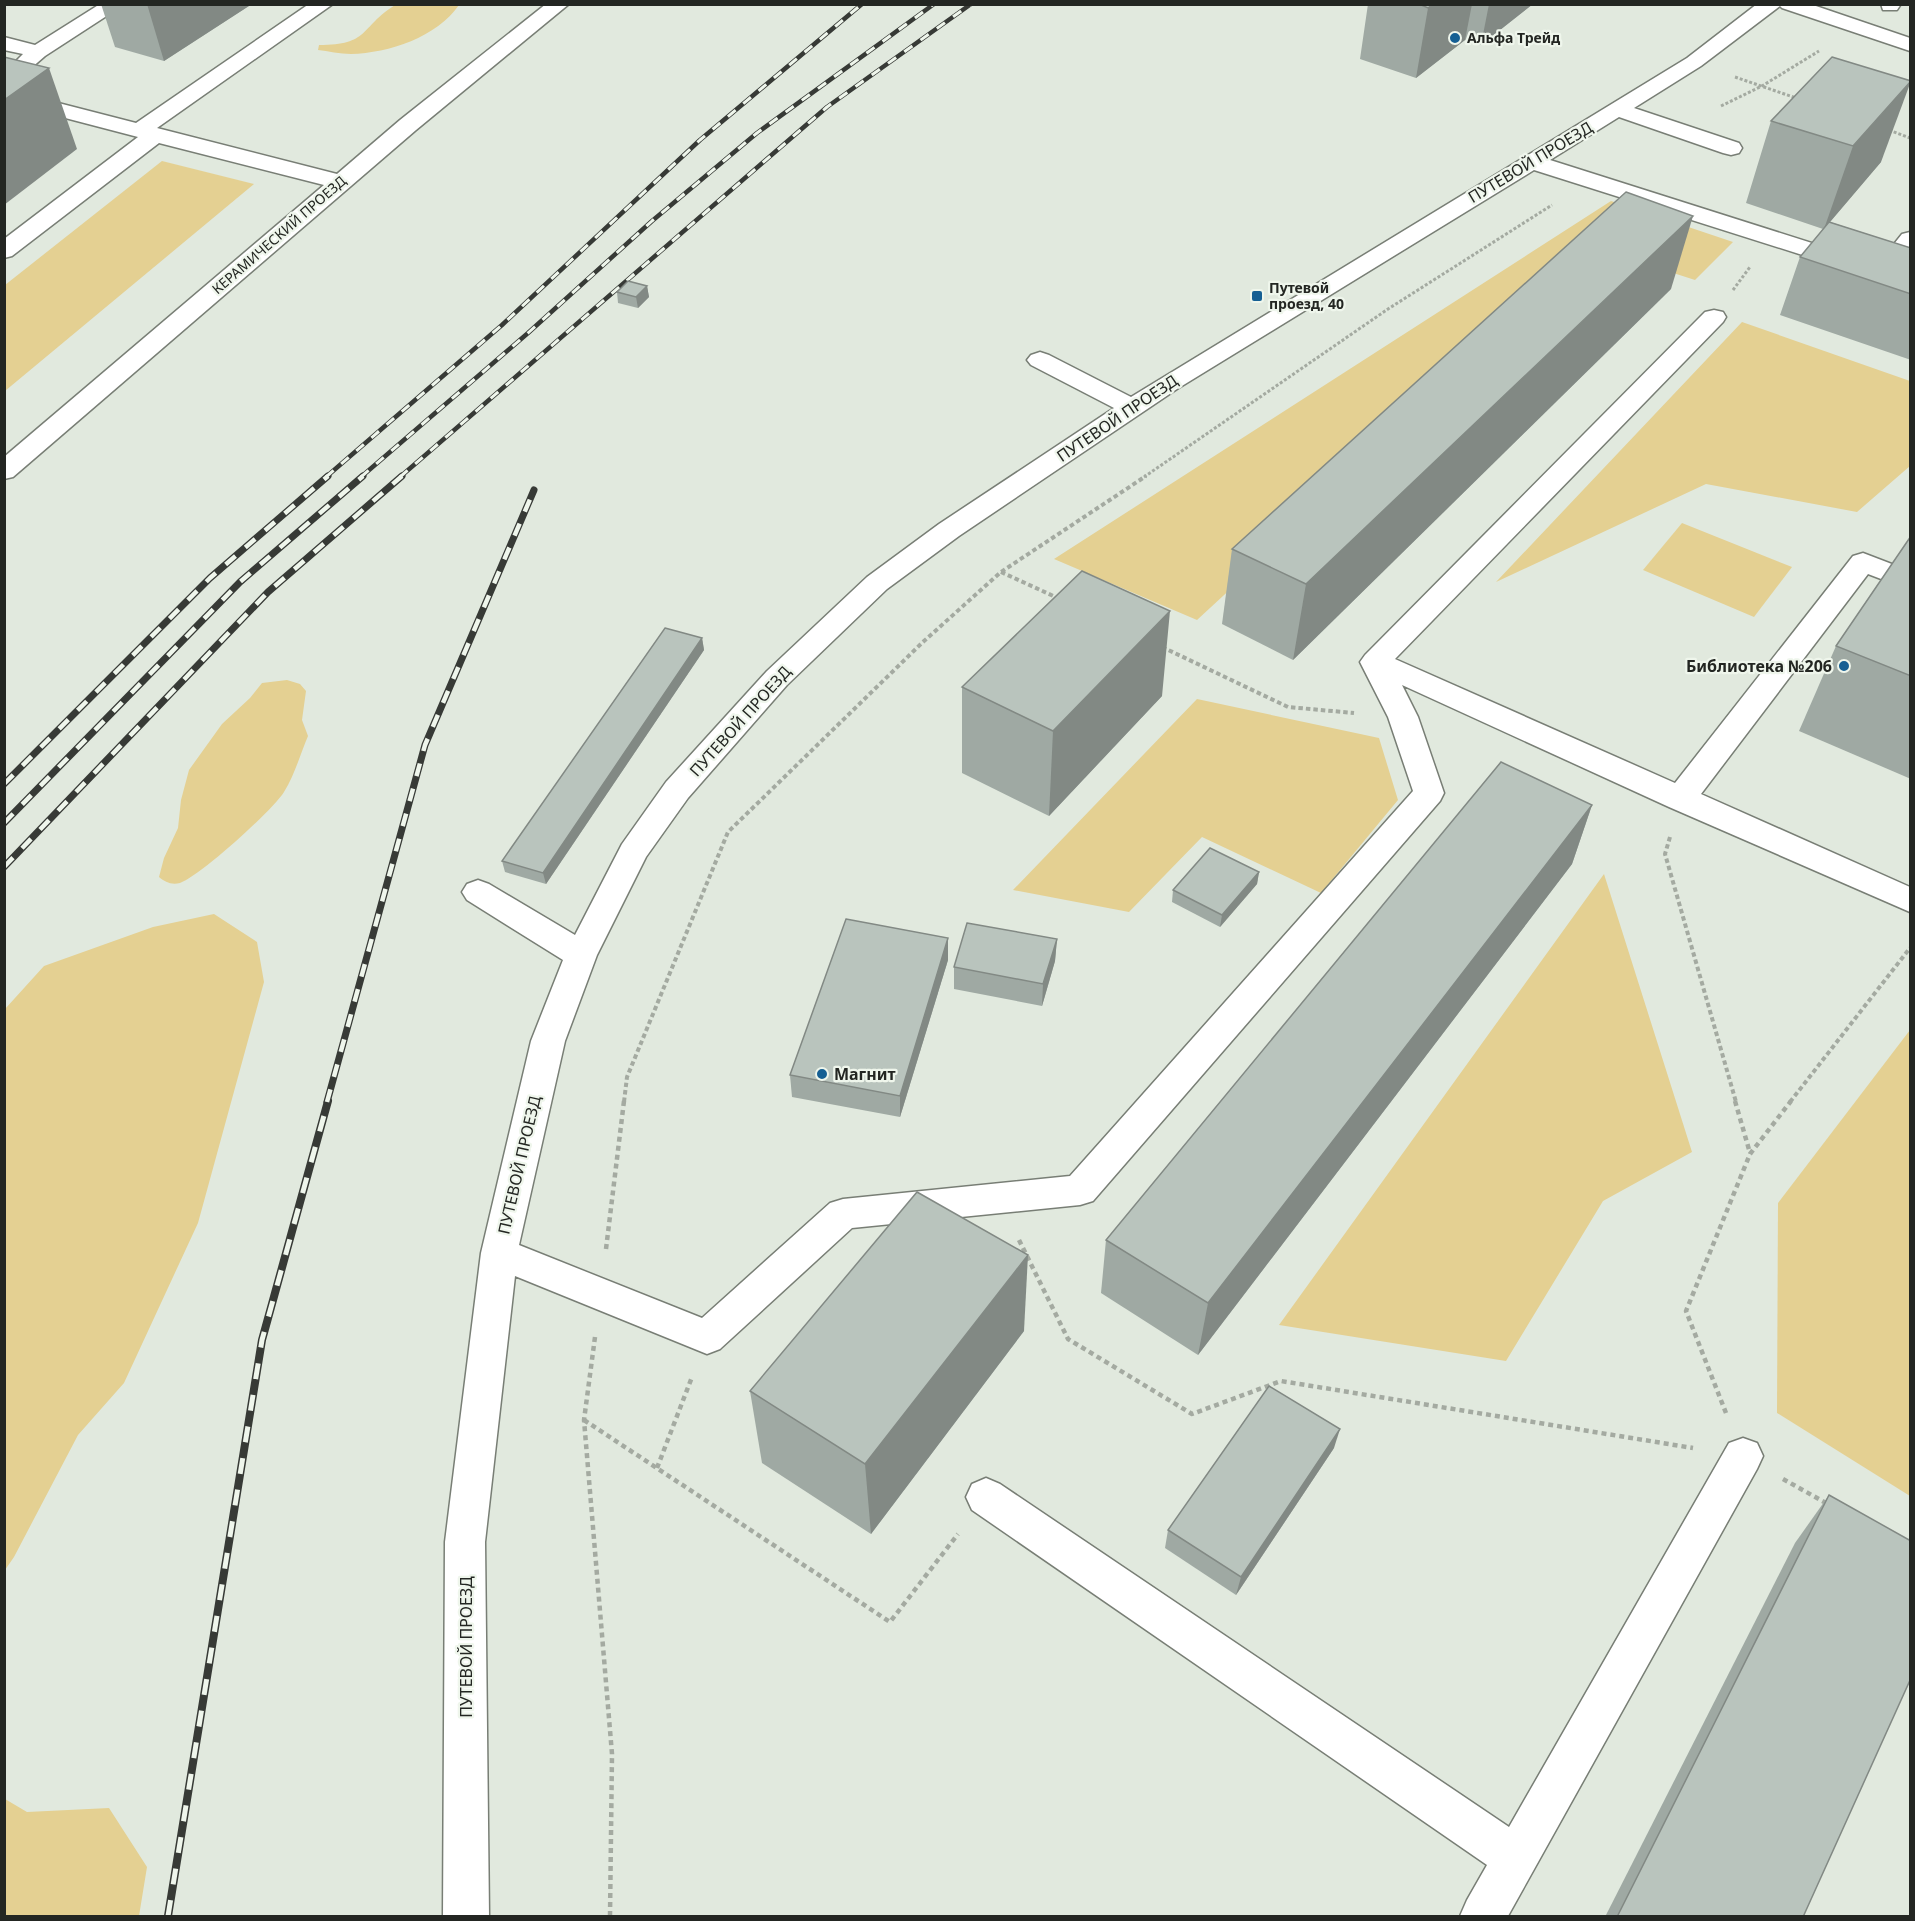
<svg xmlns="http://www.w3.org/2000/svg" width="1915" height="1921" viewBox="0 0 1915 1921" font-family="'Noto Sans',sans-serif">
  <style>
    .green { fill: #e4d092 }
    .lines { fill: none; stroke-linecap: round; stroke-linejoin: round }
    .minor-casing { stroke: #787e75; stroke-width: 3 }
    .path-far2 { stroke: #a4aaa1; stroke-width: 3; stroke-dasharray: 3 2; stroke-linecap: butt }
    .path-far1 { stroke: #a4aaa1; stroke-width: 4; stroke-dasharray: 4.5 3; stroke-linecap: butt }
    .path { stroke: #a4aaa1; stroke-width: 4.5; stroke-dasharray: 5 4; stroke-linecap: butt }
    .minor { fill: #fff; fill-rule: evenodd }
    .rail-far2-casing { stroke: #373a36; stroke-width: 4.5 }
    .rail-far1-casing { stroke: #373a36; stroke-width: 7 }
    .rail-casing { stroke: #373a36; stroke-width: 8 }
    .rail-far2 { stroke: #eff6ec; stroke-width: 3; stroke-dasharray: 10; stroke-linecap: butt }
    .rail-far1 { stroke: #eff6ec; stroke-width: 4.5; stroke-dasharray: 13; stroke-linecap: butt }
    .rail { stroke: #eff6ec; stroke-width: 5; stroke-dasharray: 16; stroke-linecap: butt }
    .wall { fill: #9fa9a3 }
    .shaded-wall { fill: #828984 }
    .building { fill: #b9c4bd; stroke: #828984; stroke-width: 1.5 }
    .poi-dot { fill: #155f93; stroke: #eff6ec; stroke-width: 2 }
    .labels { text-anchor: middle; stroke-width: 4.5; stroke-linejoin: round; paint-order: stroke }
    .far-poi-label { font-size: 14px; font-weight: bold; fill: #232622; stroke: #eff6ec; text-anchor: start }
    .far-street-label { font-size: 14px; fill: #232622; stroke: #eff6ec }
    .street-label { font-size: 16px; fill: #232622; stroke: #eff6ec }
    .poi-label { font-size: 16px; font-weight: bold; fill: #232622; stroke: #eff6ec; text-anchor: end }
  </style>
  <rect width="100%" height="100%" fill="#e1e9de"/>
  <g class="green">
    <path d="M395,5H459C437,37 389,53 351,54C340,54 328,51 318,50L319,45C370,45 359,28 395,5Z"/>
    <path d="M162,161L254,184L5,391V285Z"/>
    <path d="M1611,201L1733,242L1695,280L1599,249L1197,620L1054,559Z"/>
    <path d="M1742,322L1910,381V466L1857,512L1706,484L1496,582Z"/>
    <path d="M1682,523L1792,567L1754,617L1643,570Z"/>
    <path d="M287,680L300,684L306,691L302,720L308,736C300,755 295,774 284,792C273,810 199,877 180,883C171,885 165,882 159,877L164,858L178,828L181,800L189,770L222,724L250,698L262,683Z"/>
    <path d="M1197,699L1379,738L1398,800L1321,893L1202,837L1129,912L1013,890Z"/>
    <path d="M1604,874L1692,1152L1603,1201L1506,1361L1279,1325Z"/>
    <path d="M214,914L257,942L264,982L198,1223L124,1383L78,1435L14,1557L5,1570V1009L44,966L153,927Z"/>
    <path d="M1910,1030V1496L1777,1413L1778,1203Z"/>
    <path d="M5,1799L27,1812L109,1808L147,1867L139,1916H5Z"/>
  </g>
  <g class="lines">
    <defs>
      <g id="minor">
        <path d="M100,4H125L45,56L30,69L23,71L16,69L12,65L23,54L4,50V37L35,45Z"/>
        <path d="M309,4H333L157,128L337,174L400,120L546,4H569L416,130L13,477L4,479V457L324,185L159,143L12,256L4,258V239L138,137L4,102V89L136,123Z"/>
        <path d="M1757,4H1810L1910,38V51L1782,8L1780,6L1701,66L1634,108L1739,143L1742,148L1739,153L1731,155L1723,153L1619,117L1550,160L1878,264L1902,234L1910,232V254L1891,278L1883,280L1875,278L1534,170L1177,389L959,536L887,589L787,685L688,798L646,857L597,955L565,1041L519,1245L702,1318L830,1203L843,1199L1070,1176L1413,791L1388,717L1360,662L1365,655L1705,312L1714,310L1723,312L1726,317L1723,322L1395,659L1675,783L1853,556L1863,553L1910,571V590L1868,574L1701,794L1910,887V912L1669,807L1402,685L1418,717L1444,793L1440,801L1093,1201L1080,1205L852,1228L720,1349L707,1354L515,1276L485,1542L489,1916H443L445,1542L481,1253L531,1041L563,960L467,900L462,892L467,884L478,880L489,884L575,935L622,844L666,782L767,671L867,577L939,524L1114,408L1031,365L1027,360L1031,355L1040,352L1049,355L1131,397L1687,58Z"/>
        <path d="M1881,4H1901L1897,10H1883Z"/>
        <path d="M1743,1438L1757,1443L1763,1456L1757,1469L1508,1916H1460L1467,1900L1487,1865L972,1510L966,1497L972,1484L986,1478L1000,1484L1509,1827L1729,1443Z"/>
      </g>
    </defs>
    <use href="#minor" class="minor-casing"/>
    <g class="path-far2">
      <path d="M1735,77L1796,98"/>
      <path d="M1721,106L1762,86L1819,51"/>
      <path d="M1889,130L1910,138"/>
      <path d="M1733,290L1750,267"/>
      <path d="M1144,477L1388,309L1552,205"/>
    </g>
    <g class="path-far1">
      <path d="M1001,572L1060,599"/>
      <path d="M1162,647L1288,707L1354,713"/>
      <path d="M1670,837L1665,854L1736,1102"/>
      <path d="M624,1102L627,1077L728,832L924,641L1001,572L1146,476"/>
      <path d="M1790,1102L1910,948"/>
    </g>
    <g class="path">
      <path d="M1735,1101L1750,1153"/>
      <path d="M1019,1240L1068,1339L1192,1414L1281,1381L1693,1448"/>
      <path d="M606,1249L624,1101"/>
      <path d="M595,1337L584,1420L612,1754L610,1916"/>
      <path d="M1726,1413L1686,1311L1750,1154L1791,1101"/>
      <path d="M584,1420L890,1622L958,1534"/>
      <path d="M657,1468L692,1377"/>
      <path d="M1783,1479L1826,1503"/>
    </g>
    <use href="#minor" class="minor"/>
    <defs>
      <g id="rail-far2">
        <path d="M326,477L502,325L700,140L862,4"/>
        <path d="M361,477L528,333L652,221L757,133L934,4"/>
        <path d="M400,477L827,107L971,4"/>
      </g>
      <g id="rail-far1">
        <path d="M4,784L210,578L328,476"/>
        <path d="M4,823L240,582L363,476"/>
        <path d="M4,867L268,592L402,476"/>
        <path d="M327,1102L425,745L534,490"/>
      </g>
      <path id="rail" d="M168,1916L262,1340L328,1101"/>
    </defs>
    <use href="#rail-far2" class="rail-far2-casing"/>
    <use href="#rail-far1" class="rail-far1-casing"/>
    <use href="#rail" class="rail-casing"/>
    <use href="#rail-far2" class="rail-far2"/>
    <use href="#rail-far1" class="rail-far1"/>
    <use href="#rail" class="rail"/>
  </g>
  <g class="wall">
    <path d="M101,4H252L164,61L115,47Z"/>
    <path d="M1368,4H1533L1481,45L1465,40L1416,78L1360,59Z"/>
    <path d="M1832,57L1881,162L1830,222L1911,248V360L1780,315L1800,257L1823,229L1746,203L1771,121Z"/>
    <path d="M647,286L649,297L638,308L618,303L617,292Z"/>
    <path d="M1671,289L1293,660L1222,624L1232,549Z"/>
    <path d="M1911,536V779L1799,731L1836,646Z"/>
    <path d="M702,638L704,650L546,884L505,872L502,861Z"/>
    <path d="M962,687L1162,696L1049,816L962,773Z"/>
    <path d="M1592,805L1572,864L1198,1355L1101,1293L1106,1240Z"/>
    <path d="M1259,872L1257,884L1220,927L1172,902L1173,890Z"/>
    <path d="M948,938V960L900,1117L792,1097L790,1075Z"/>
    <path d="M1057,939L1055,961L1042,1006L954,989V967Z"/>
    <path d="M1024,1331L871,1534L762,1463L750,1391Z"/>
    <path d="M1334,1448L1236,1595L1165,1548L1168,1530Z"/>
    <path d="M1829,1495L1803,1917H1605L1795,1543Z"/>
  </g>
  <g class="shaded-wall">
    <path d="M147,4H252L164,61Z"/>
    <path d="M1433,4H1472L1465,40L1416,78L1428,8Z"/>
    <path d="M1489,4H1533L1481,45Z"/>
    <path d="M49,68L77,149L4,205V100Z"/>
    <path d="M1911,81L1881,162L1824,229L1853,146Z"/>
    <path d="M1693,216L1671,289L1293,660L1306,584Z"/>
    <path d="M647,286L649,297L638,308L636,297Z"/>
    <path d="M1170,611L1162,696L1049,816L1053,731Z"/>
    <path d="M702,638L704,650L546,884L543,873Z"/>
    <path d="M1592,805L1572,864L1198,1355L1208,1303Z"/>
    <path d="M1259,872L1257,884L1220,927L1222,915Z"/>
    <path d="M948,938V960L900,1117V1096Z"/>
    <path d="M1057,939L1055,961L1042,1006L1043,984Z"/>
    <path d="M1028,1255L1024,1331L871,1534L865,1464Z"/>
    <path d="M1340,1429L1334,1448L1236,1595L1241,1577Z"/>
  </g>
  <g class="building">
    <path d="M1419,4H1433L1428,8Z"/>
    <path d="M4,57L49,68L4,100Z"/>
    <path d="M1832,57L1911,81L1853,146L1771,121Z"/>
    <path d="M1626,192L1693,216L1306,584L1232,549Z"/>
    <path d="M1829,222L1911,248V294L1800,257Z"/>
    <path d="M628,281L647,286L636,297L617,292Z"/>
    <path d="M1911,536V676L1836,646Z"/>
    <path d="M1082,571L1170,611L1053,731L962,687Z"/>
    <path d="M665,628L702,638L543,873L502,861Z"/>
    <path d="M1501,762L1592,805L1208,1303L1106,1240Z"/>
    <path d="M1210,848L1259,872L1222,915L1173,890Z"/>
    <path d="M846,919L948,938L900,1096L790,1075Z"/>
    <path d="M967,923L1057,939L1043,984L954,967Z"/>
    <path d="M917,1192L1028,1255L865,1464L750,1391Z"/>
    <path d="M1269,1386L1340,1429L1241,1577L1168,1530Z"/>
    <path d="M1829,1495L1911,1541V1678L1803,1917H1617Z"/>
  </g>
  <g class="poi-dot">
    <circle cx="1455" cy="38" r="6"/>
    <rect x="1251" y="290" width="12" height="12" rx="3"/>
    <circle cx="1844" cy="666" r="6"/>
    <circle cx="822" cy="1074" r="6"/>
  </g>
  <g class="labels">
    <g class="far-poi-label">
      <text x="1467" y="43">Альфа Трейд</text>
      <text x="1269" y="293">Путевой<tspan x="1269" dy="16">проезд, 40</tspan></text>
    </g>
    <g class="far-street-label">
      <text transform="translate(279 235) rotate(-41)" y="5">КЕРАМИЧЕСКИЙ ПРОЕЗД</text>
    </g>
    <g class="street-label">
      <text transform="translate(1530 162) rotate(-31)" y="6">ПУТЕВОЙ ПРОЕЗД</text>
      <text transform="translate(1117 418) rotate(-34)" y="6">ПУТЕВОЙ ПРОЕЗД</text>
      <text transform="translate(740 721) rotate(-48)" y="6">ПУТЕВОЙ ПРОЕЗД</text>
      <text transform="translate(519 1165) rotate(-77)" y="6">ПУТЕВОЙ ПРОЕЗД</text>
      <text transform="translate(466 1647) rotate(-90)" y="6">ПУТЕВОЙ ПРОЕЗД</text>
    </g>
    <g class="poi-label">
      <text x="1832" y="672">Библиотека №206</text>
      <text x="834" y="1080" text-anchor="start">Магнит</text>
    </g>
  </g>
  <rect width="1915" height="1921" fill="none" stroke="#232622" stroke-width="12"/>
</svg>
